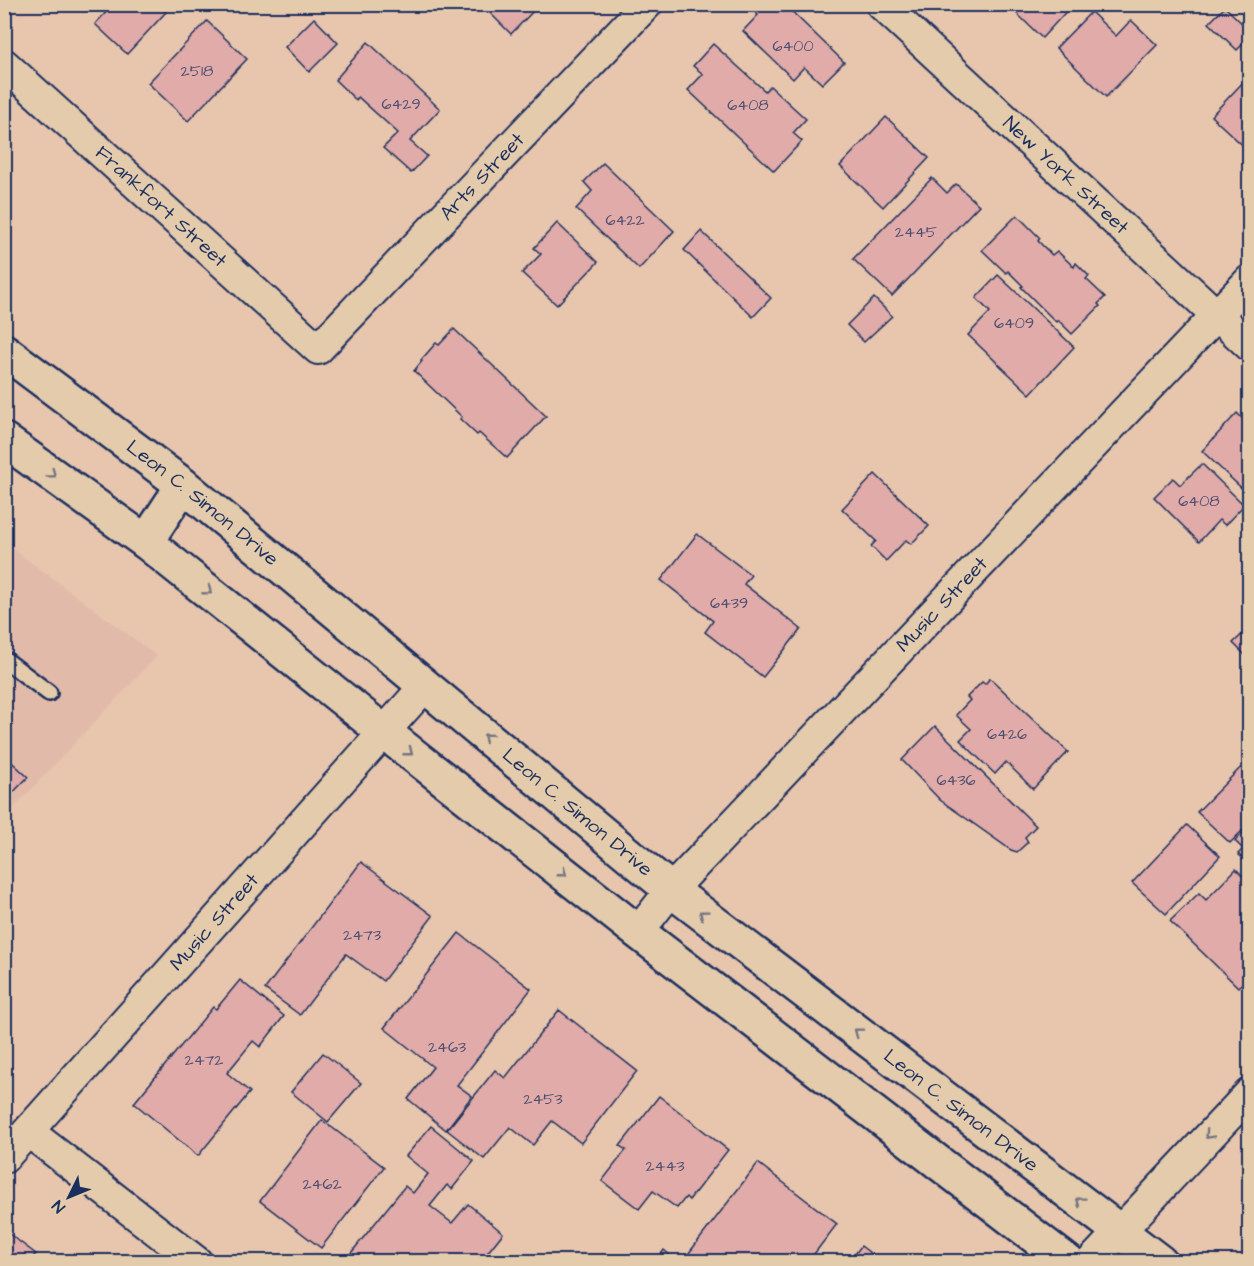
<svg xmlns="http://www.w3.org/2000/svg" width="1254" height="1266" font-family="'Architects Daughter',sans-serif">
<rect width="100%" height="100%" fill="#e8c5ad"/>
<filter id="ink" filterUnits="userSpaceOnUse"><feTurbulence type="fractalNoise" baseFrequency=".0167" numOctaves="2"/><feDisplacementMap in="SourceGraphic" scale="12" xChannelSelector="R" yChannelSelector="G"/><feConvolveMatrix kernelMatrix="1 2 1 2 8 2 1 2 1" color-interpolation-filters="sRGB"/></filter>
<g filter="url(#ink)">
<polygon fill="#e2baaa" points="5,543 157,656 5,817"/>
<g fill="#e0aba8" stroke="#1b2f5e" stroke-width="1.5">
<polygon points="114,4 158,4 166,12 127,54 95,24"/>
<polygon points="481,4 540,4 511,34"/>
<polygon points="749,4 784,4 844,62 822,84 804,67 793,79 743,31 758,15"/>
<polygon points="1007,4 1073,4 1042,38"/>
<polygon points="1225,7 1250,31 1250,37 1237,50 1209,23"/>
<polygon points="1091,12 1116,36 1131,20 1157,45 1106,97 1056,48"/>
<polygon points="314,18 338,43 309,72 285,47"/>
<polygon points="207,21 247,59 188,121 148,83"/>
<polygon points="368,42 440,109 410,141 427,156 411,173 383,148 398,133 358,97 356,100 335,80"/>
<polygon points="713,44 765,91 770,86 806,119 793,133 802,141 774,171 688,90 703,74 693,66"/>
<polygon points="1248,77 1250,79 1250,152 1211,116"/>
<polygon points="886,117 929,158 883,207 840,166"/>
<polygon points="603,163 674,231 639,269 576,209 592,191 584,182"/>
<polygon points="932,178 947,193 956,184 979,205 892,296 853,259"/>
<polygon points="1017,215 1040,238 1038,241 1052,255 1057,251 1074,267 1076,263 1089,276 1086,279 1105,297 1098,304 1100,306 1072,334 1058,320 1056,322 1021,287 1023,286 1008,271 1006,273 982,250"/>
<polygon points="557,223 598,262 557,305 522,273 541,254 534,248"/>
<polygon points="701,231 771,298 753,317 684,250"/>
<polygon points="998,275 1074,347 1030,394 968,335 990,312 976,298"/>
<polygon points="874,298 892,316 864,342 847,325"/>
<polygon points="454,329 546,416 507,458 479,433 477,435 460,419 462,417 414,371 422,361 421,360 436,343 439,345"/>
<polygon points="1237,413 1250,426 1250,496 1202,451"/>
<polygon points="1202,464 1244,505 1225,525 1219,520 1199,542 1154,497 1173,478 1180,485"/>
<polygon points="875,474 929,526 911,544 906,540 886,561 871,546 876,541 842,509"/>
<polygon points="697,534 751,575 744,584 801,629 763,677 705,632 713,621 661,580"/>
<polygon points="1250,627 1250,660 1233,643"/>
<polygon points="990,678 1068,752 1033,789 1006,762 995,774 960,740 971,729 956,715 970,700 967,697 982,682 985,684"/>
<polygon points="935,726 1036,826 1025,837 1028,842 1017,852 1011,850 940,800 902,760"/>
<polygon points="4,755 28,777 4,802"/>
<polygon points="1250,758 1250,823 1230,843 1197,812"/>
<polygon points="1187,825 1220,856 1166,914 1132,883"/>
<polygon points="1250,826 1250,865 1238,854 1243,849 1235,841"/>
<polygon points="361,862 433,916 383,981 346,954 300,1015 265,989"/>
<polygon points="1236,869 1250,883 1250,976 1238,987 1170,921 1199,893 1206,900"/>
<polygon points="459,933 531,989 457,1085 472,1096 446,1130 408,1099 433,1067 384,1028"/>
<polygon points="240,980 284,1016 260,1047 253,1041 227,1073 250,1092 198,1156 134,1103 213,1007 216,1009"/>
<polygon points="559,1010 637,1071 581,1143 552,1121 533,1145 510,1127 484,1159 447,1130 495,1070 505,1078"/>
<polygon points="323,1053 361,1083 328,1122 291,1092"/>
<polygon points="659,1096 728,1150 689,1200 686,1197 677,1208 653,1191 639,1209 602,1181 626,1150 620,1146"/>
<polygon points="322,1120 384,1167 321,1248 260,1201"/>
<polygon points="431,1126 474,1161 452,1189 447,1185 430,1206 452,1223 468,1204 503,1233 480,1262 352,1262 347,1258 405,1186 413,1193 428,1174 406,1156"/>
<polygon points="758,1163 837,1224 808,1262 682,1262"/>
<polygon points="4,1230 36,1254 33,1257 36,1262 4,1262"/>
<polygon points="861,1246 882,1262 849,1262"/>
<polygon points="664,1250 678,1262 655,1262"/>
</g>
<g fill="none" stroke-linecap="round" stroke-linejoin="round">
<defs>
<polyline id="lane" points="4,659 49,693"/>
<g id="street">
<path id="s1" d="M881,4L1250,346"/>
<path id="s2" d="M4,64L318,349L647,4"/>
<path id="s3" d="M638,932L671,890L1250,280"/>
<polyline points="29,1132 197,1262"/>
<path id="s4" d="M4,1158L425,686"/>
<polyline points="1091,1262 1250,1093"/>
</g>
<g id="secondary">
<path id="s5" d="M4,351L183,485L671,890L1160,1262"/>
<polyline points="4,440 146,542 384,732 638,932 1068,1262"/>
<polyline points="146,542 183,485"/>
</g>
</defs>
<use href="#lane" stroke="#1b2f5e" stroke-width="20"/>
<use href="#street" stroke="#1b2f5e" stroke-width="34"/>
<use href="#secondary" stroke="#1b2f5e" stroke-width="38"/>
<use href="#lane" stroke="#e4cbac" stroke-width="15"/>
<use href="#street" stroke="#e4cbac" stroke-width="30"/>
<use href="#secondary" stroke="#e4cbac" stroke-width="33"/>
</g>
<defs><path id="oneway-chevron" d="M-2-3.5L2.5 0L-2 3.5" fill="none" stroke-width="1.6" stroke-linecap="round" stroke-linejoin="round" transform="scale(1.5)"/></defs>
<g stroke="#757581">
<use href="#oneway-chevron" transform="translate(52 474) rotate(36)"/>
<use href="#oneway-chevron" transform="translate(208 591) rotate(39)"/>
<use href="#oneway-chevron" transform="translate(487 737) rotate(-140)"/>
<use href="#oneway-chevron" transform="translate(409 752) rotate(38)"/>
<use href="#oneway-chevron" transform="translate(563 873) rotate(38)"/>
<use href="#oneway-chevron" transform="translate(703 914) rotate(-143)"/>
<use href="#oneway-chevron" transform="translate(858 1032) rotate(-143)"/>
<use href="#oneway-chevron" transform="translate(1209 1135) rotate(133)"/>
<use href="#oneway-chevron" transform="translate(1080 1201) rotate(-143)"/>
</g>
</g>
<g text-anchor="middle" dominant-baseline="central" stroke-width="4.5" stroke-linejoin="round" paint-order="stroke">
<g font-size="16" fill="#4c4e70">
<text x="793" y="46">6400</text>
<text x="197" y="71">2518</text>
<text x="401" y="104">6429</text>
<text x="748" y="105">6408</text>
<text x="625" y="220">6422</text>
<text x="916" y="232">2445</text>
<text x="1014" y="323">6409</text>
<text x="1199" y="501">6408</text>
<text x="729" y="603">6439</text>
<text x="1007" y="734">6426</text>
<text x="956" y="780">6436</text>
<text x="362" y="935">2473</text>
<text x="447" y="1047">2463</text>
<text x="204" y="1060">2472</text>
<text x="543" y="1099">2453</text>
<text x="665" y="1166">2443</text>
<text x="322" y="1184">2462</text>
</g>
<g font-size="20" fill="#1b2f5e" stroke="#e4cbac">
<text stroke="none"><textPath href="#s1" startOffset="252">New York Street</textPath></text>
<text stroke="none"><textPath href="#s2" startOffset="662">Arts Street</textPath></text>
<text stroke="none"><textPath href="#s2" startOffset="212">Frankfort Street</textPath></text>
<text stroke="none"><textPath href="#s5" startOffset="250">Leon C. Simon Drive</textPath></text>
<text stroke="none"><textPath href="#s3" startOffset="447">Music Street</textPath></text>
<text stroke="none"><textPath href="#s5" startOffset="736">Leon C. Simon Drive</textPath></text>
<text stroke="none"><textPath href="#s4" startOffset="316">Music Street</textPath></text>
<text stroke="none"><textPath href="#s5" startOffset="1222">Leon C. Simon Drive</textPath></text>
</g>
</g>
<rect width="1254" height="1266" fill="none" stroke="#e4cbac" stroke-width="24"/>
<rect x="12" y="12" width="1230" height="1242" fill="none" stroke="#1b2f5e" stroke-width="2" filter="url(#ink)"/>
<g transform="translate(69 1197) rotate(227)" stroke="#e4cbac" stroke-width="4.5" paint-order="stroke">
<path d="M0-4.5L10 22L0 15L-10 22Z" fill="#1b2f5e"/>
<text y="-9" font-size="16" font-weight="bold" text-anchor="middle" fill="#1b2f5e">N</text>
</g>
</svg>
